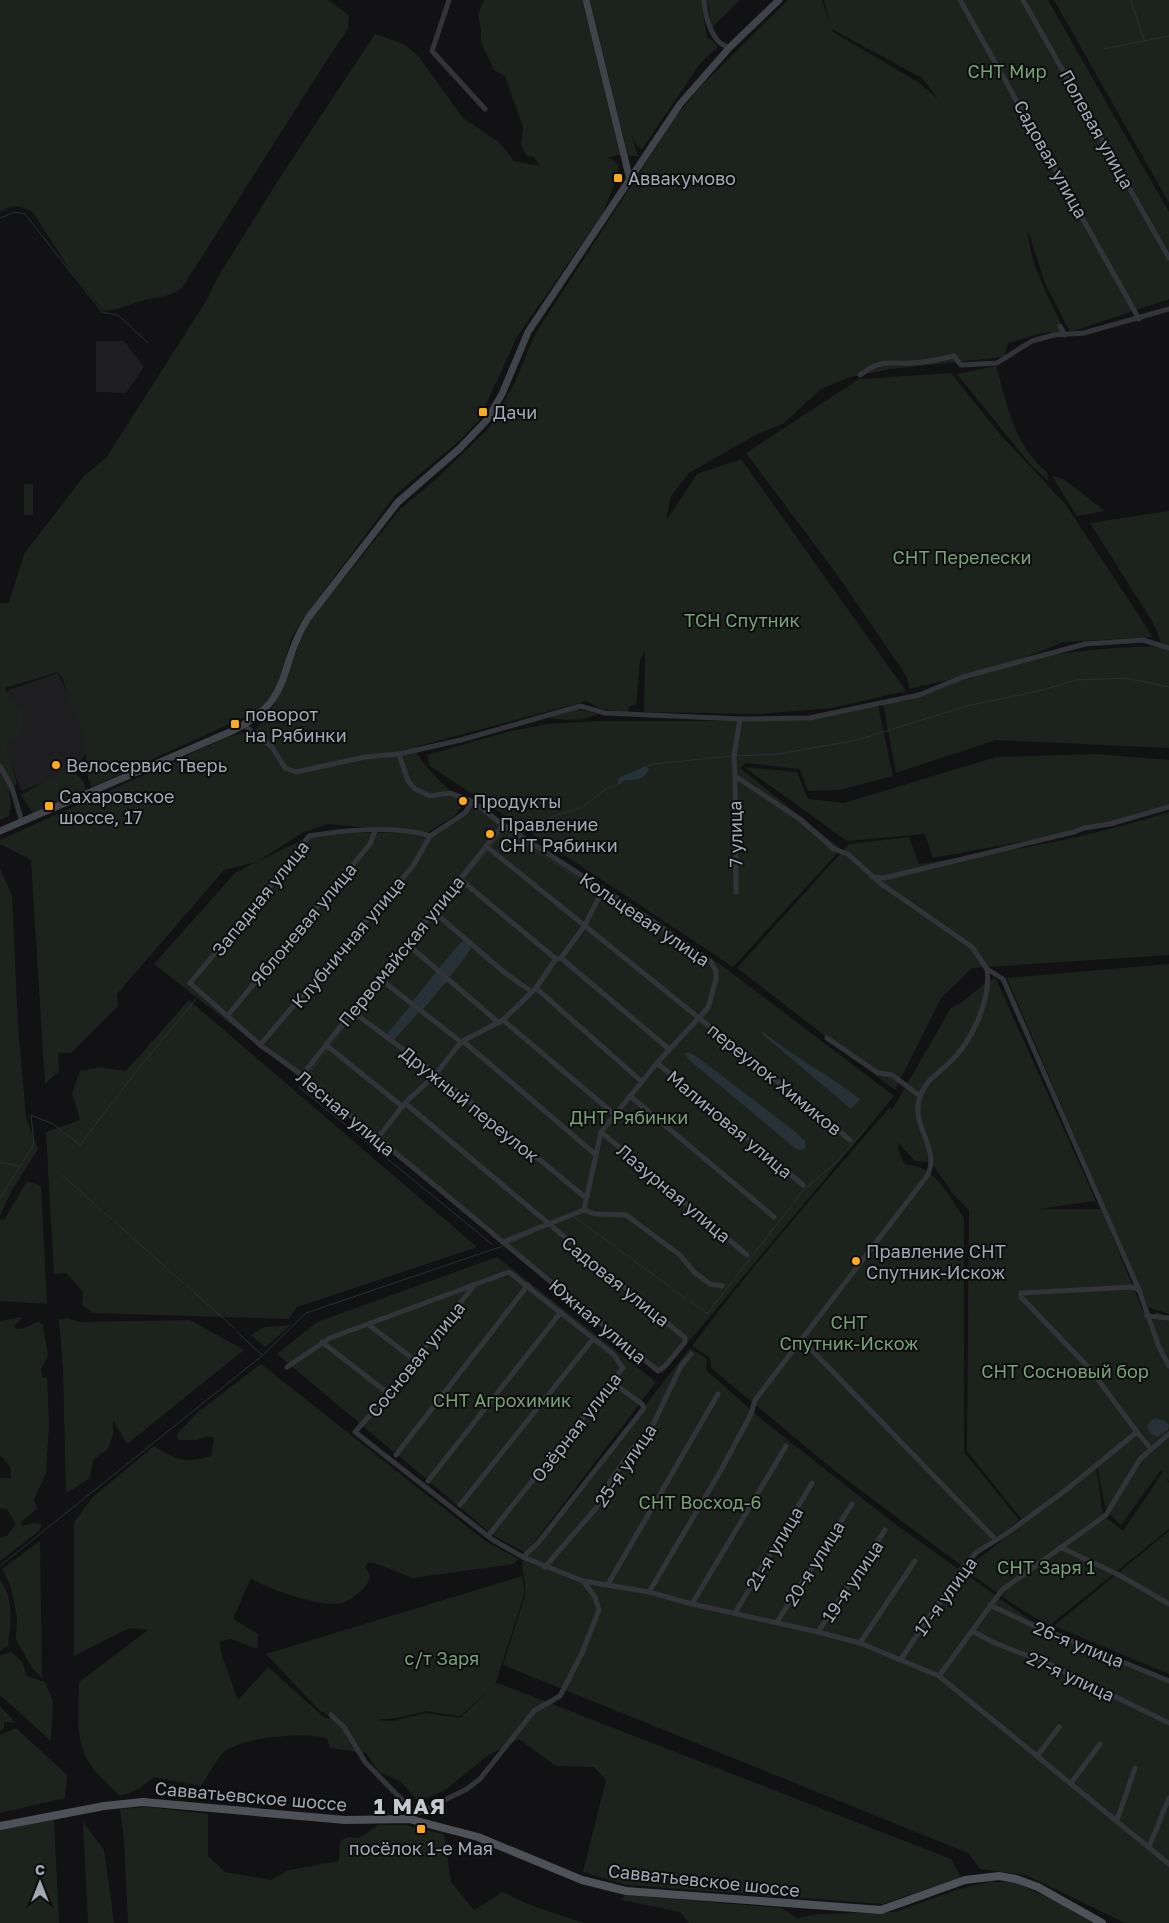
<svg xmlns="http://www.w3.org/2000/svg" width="1169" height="1923" font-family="'Golos Text',sans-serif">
<rect width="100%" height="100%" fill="#121214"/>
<g fill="#1e1e21">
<polygon points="96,341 124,341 144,367 126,393 96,392"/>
<polygon points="58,673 91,746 75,769 21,791 3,741 0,698 11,689"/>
</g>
<g fill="#1c231c" fill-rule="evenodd">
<path d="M0,0H328L349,15L348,29L327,60L182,288C162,301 158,295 138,302C124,306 119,310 103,311L70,270L34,214C23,205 12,204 0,212Z"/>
<polygon points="484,0 582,0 620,155 606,158 612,159 618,165 618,174 603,213 517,337 479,420 459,441 396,494 302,620 291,639 280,681 262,709 92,787 88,778 84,733 70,703 63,679 58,672 5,688 8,697 21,708 23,733 5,744 17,784 9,791 11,803 9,816 0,820 0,603 9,603 24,554 84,476 106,458 208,298 216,280 279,179 375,34 404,44 419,57 463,118 500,143 514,161 540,166 534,157 527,156 521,145 523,128 505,76 494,70 481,42 481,30 478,14"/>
<polygon points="590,0 701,0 707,38 713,41 718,47 702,61 642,149 638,147 631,134 638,156 628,156"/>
<polygon points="707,0 740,0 712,27"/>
<path d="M788,0H822L833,32L918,82L939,100L922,78L832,29L824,0H1048L1169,212V299L1070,332L1045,283L1028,230C1029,265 1051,301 1065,332L1042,333L1008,343L1004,357L891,369L850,377L821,389L783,424L759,433L689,473L671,496L666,521L697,474L741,459L906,691L832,708L760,714L644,712L645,650L640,661L636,705L629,706L628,713L599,708L586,701L415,747C419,765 451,791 464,804L453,817L427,833H432L464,812L474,802L720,964L894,1096L662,1374L300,1078L154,964L235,873L256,862L224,870L117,994L118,1006L71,1053H58L59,1071L45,1084L31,860L0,844V840L230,736L251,731L273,746L255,730C288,696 289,658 311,619L400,509L434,481L488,429L515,382L535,334L677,115L702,85ZM328,824L426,833H316L257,862L302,833Z"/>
<polygon points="1054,0 1169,0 1169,203"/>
<path d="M996,366C1008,406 1013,444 1047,472L1048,481L1030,464L957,374Z"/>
<polygon points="951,373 998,432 1066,505 1153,637 1063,642 997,669 908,689 909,685 905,674 838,576 746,453 859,379"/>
<polygon points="1052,476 1063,479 1105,511 1077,516"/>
<rect x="24" y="484" width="9" height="31"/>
<path d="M1169,511V748L996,740L896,773L883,704C937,687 992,667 1048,656C1086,649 1124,647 1162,646L1155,626L1090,523Z"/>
<polygon points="878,705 893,776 839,790 808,791 800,769 746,763 740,768 841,849 733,967 430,766 427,755 507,732 547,724 600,721 802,721"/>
<path d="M574,708L597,714C584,722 565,720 549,718Z"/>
<polygon points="1096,754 1169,760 1169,809 1116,824 933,858 925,834 847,841 744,767 797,772 808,799 844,803 996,757"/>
<polygon points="69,767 84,782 86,790 34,813 31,811 21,795"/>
<path d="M1169,812V955L972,968L941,998L895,1090L737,968L849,844L909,837L919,864C1003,853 1088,838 1169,812Z"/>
<polygon points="0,868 12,896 18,1025 26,1118 38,1149 12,1190 0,1216"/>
<polygon points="1169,964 1169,1314 1148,1307 1007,978"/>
<path d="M995,977L1096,1201L1038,1209H1101L1142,1309L1156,1335L1152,1323L1155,1312L1169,1316V1481L1165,1477L1169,1483V1529L1050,1625C1019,1612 993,1588 964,1570L1096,1467L1103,1515L1123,1531L1163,1472L1161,1470L1121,1525L1106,1511L1097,1465L1023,1521L967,1451L969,1210L953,1194L931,1162L915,1161L897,1142C904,1177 908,1158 928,1172C943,1182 954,1203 964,1218V1452L1019,1520L963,1567L835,1471L711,1368L710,1358L692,1346C754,1263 823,1185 890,1107L892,1110L951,1008C970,999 978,986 995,977Z"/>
<polygon points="189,1000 477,1247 297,1307 289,1319 93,1313 82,1305 83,1292 66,1273 54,1274 46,1132 80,1120 72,1094 80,1071 99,1067 126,1071"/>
<polygon points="27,1181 41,1186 47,1304 0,1301 0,1220 5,1219"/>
<polygon points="497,1257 656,1382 526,1553 494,1536 277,1354 317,1322"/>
<path d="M23,1317L14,1326L16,1329C27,1330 30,1323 39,1322L43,1325L48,1356L41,1369L42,1378H47L49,1424L46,1473L34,1500L37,1509L21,1522L22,1526L33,1523L42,1524L39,1531L0,1561V1538L7,1536L16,1524L7,1509L0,1508V1478H11C12,1468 8,1462 0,1456V1321Z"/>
<polygon points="68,1318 79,1322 190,1320 244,1350 127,1444 113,1420 113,1435 108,1449 94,1459 89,1479 66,1493 63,1369 59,1320"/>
<polygon points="291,1325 265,1347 251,1335 264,1327"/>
<polygon points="690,1348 707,1359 706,1370 761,1419 891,1521 1030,1620 1169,1680 1169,1923 1125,1923 1026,1875 980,1869 968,1853 503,1665 526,1593 522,1563"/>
<path d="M261,1364L484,1540L518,1559L514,1564L413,1578L380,1565L368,1562L365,1567C370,1573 372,1578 367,1584C363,1590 350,1601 343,1603C326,1609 265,1589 251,1578L233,1619L258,1634L257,1649L231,1639L220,1641L221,1653L238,1700L268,1667L325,1718H333L319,1710L266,1654L522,1576L525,1592L495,1685L498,1683L951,1859L961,1877L883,1904L627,1885L583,1872L606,1780L594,1767L556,1766L519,1739L487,1756L444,1791L418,1801L400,1781L379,1772L366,1753L330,1748L327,1738C304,1732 240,1736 222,1754C214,1763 208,1776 201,1786L154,1777L139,1789L120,1796C108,1784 92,1771 85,1755C75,1733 79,1706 79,1682L148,1630L129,1628L74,1656V1522L93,1497L154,1446C176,1460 185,1464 211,1456L214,1438L208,1436L197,1440H178L177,1434L198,1412ZM492,1688L460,1718L426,1713L393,1721L375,1720L397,1718L426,1711L460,1716Z"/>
<polygon points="1169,1531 1169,1674 1054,1626"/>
<polygon points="40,1541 42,1678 31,1666 16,1639 17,1617 11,1587 2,1569"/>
<path d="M0,1581C15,1598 10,1625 8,1646L0,1651Z"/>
<polygon points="11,1652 22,1662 27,1676 45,1682 53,1701 51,1741 0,1695 0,1655"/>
<polygon points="0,1706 16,1723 4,1722 4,1729 0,1731"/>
<polygon points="16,1728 67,1775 65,1798 0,1813 0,1735"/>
<polygon points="147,1807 208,1814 208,1856 225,1872 271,1880 289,1870 339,1861 340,1841 348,1837 359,1838 379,1825 406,1825 444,1834 451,1882 474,1910 502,1892 533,1906 584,1923 128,1923 124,1840 120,1809"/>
<polygon points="54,1820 59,1923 0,1923 0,1830"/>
<polygon points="83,1822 104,1850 114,1923 88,1923"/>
<polygon points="989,1882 1014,1882 1054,1900 1092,1923 689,1923 680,1912 622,1900 625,1895 782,1908 797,1918 819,1914 895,1912 959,1889"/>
</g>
<g fill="#273138">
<path d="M646,766L649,769C645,780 635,780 625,780L618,785V778Z"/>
<polygon points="463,940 468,943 471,949 450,977 439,968"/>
<polygon points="436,972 447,981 423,1009 413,1001"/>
<polygon points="410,1006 419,1012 393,1041 387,1034"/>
<path d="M762,1031C793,1057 828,1074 860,1099L851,1109L761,1033Z"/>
<polygon points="688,1052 696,1056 793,1130 805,1141 806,1147 802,1150 796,1149 688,1059 685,1054"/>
<polygon points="1154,1418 1163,1420 1169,1425 1168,1430 1157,1437 1150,1433 1147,1426"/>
</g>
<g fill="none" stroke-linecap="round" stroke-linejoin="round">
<g stroke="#273138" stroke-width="1">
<polyline points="1131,0 1145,42"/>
<polyline points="1104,49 1169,36"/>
<polyline points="0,218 15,212 25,214 102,312 118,315 148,343"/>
<polyline points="737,756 779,754 857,740 967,706 1043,690 1075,680 1125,678 1169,687"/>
<polyline points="647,766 653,764 733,756"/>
<polyline points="522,833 556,815 581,808 607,788 618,785"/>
<polyline points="491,846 503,831 598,890"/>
<polyline points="464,878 487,851"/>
<polyline points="604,894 700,957"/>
<polyline points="410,942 429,921"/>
<polyline points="383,977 406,948"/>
<polyline points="357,1011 379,982"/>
<polyline points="331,1045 353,1015"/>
<polyline points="308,1075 328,1049"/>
<polyline points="304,1080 299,1087 492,1244"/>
<polyline points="0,1162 19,1166"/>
<polyline points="62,1175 234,1328"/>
<polyline points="0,1198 34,1144 31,1115 53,1124 80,1145 131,1078 196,999"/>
<polyline points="573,1216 707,1314 802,1192 836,1162 865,1130"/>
<polyline points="510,1243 533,1233"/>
<polyline points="237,1332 262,1355"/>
<polyline points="0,1566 263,1355 306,1313 503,1246"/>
</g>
<g stroke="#333439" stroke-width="5">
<polyline points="449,0 432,51 485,109"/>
<path d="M704,0C705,15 712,46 730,47"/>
<polyline points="960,0 1139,319"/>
<polyline points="1023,0 1169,258"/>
<polyline points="1060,326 1065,335"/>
<path d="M860,375C880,359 888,364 911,363C926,363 940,359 954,356L961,365L997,363L1032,341L1054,335L1084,333L1169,309"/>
<polyline points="740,719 809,718 919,695 963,677 1085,644 1143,640 1169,648"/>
<polyline points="244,725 272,747 285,768 296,772 365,757 399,754 461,740 580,706 605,713 740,719 734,756 735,776 801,820 834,849 848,854 880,883 972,947 987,969 1003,979 1139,1290 1159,1347 1169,1366"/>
<polyline points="399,754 408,781 415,789 430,796 450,793 472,801 503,825 650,919 711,962 716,971 716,979 708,1008 657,1063 601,1132 584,1210 503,1242"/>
<polyline points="0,766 12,788 22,822"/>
<polyline points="735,776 736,892"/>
<polyline points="486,846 850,1140"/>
<polyline points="872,877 884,878 1074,832 1084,828 1110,824 1169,807"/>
<polyline points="460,879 556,959"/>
<polyline points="434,912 505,973 532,992"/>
<polyline points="406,943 499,1023"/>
<polyline points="561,958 669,1049"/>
<polyline points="379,978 461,1042 464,1042 595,1154"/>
<polyline points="536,988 641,1081"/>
<polyline points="353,1012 435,1073 586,1198"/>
<polyline points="228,1015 370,844 375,831"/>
<polyline points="503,1020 614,1114"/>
<polyline points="827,1038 878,1073 892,1075 920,1096"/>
<polyline points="260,1045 413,866 430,836 465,813 472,801"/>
<polyline points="326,1045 403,1107"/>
<polyline points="657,1063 803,1185"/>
<polyline points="300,1078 406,943 434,912 503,825"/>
<polyline points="630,1096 774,1217"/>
<path d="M405,1103L685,1338V1342L666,1365L658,1371L302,1075L260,1045L190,983L258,902L309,836C343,830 397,825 430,836"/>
<polyline points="601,1132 747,1255"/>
<polyline points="377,1139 405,1103 435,1075 461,1042 503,1020 536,988 556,959 561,958 585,925 603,889"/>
<polyline points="584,1210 595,1214 626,1215 680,1255 694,1272 710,1284 722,1286"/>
<polyline points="1147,1316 1169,1318"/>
<polyline points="370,1323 369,1325 416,1361"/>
<polyline points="803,1341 996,1540"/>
<polyline points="322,1342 389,1394"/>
<polyline points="287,1367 330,1338 509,1272 613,1354 623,1368 488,1536"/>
<polyline points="1137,1432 1090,1369 1021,1297 1021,1293 1133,1287 1139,1290"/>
<polyline points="396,1455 528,1285"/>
<polyline points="428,1481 561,1312"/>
<polyline points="460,1505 593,1339"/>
<polyline points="1062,1548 1119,1575 1169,1604"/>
<polyline points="523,1557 538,1543 644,1408 642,1404 613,1383"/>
<polyline points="545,1567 597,1507 610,1482 632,1449 649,1433 681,1366 691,1354"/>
<polyline points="583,1581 649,1592 692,1604 818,1632 860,1643 939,1676 1169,1864"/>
<polyline points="608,1584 718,1394"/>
<path d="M649,1592L720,1472L751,1414L755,1400L927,1176C929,1172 931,1166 931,1161C931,1139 910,1119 921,1094C927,1079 938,1074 949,1063C972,1042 991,1000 987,969"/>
<polyline points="692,1604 786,1446"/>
<polyline points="990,1605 1030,1624 1169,1681"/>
<polyline points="735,1613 812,1483"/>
<polyline points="777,1622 852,1504"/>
<polyline points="972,1631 995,1643 1049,1664 1169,1723"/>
<polyline points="818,1632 885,1530"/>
<polyline points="860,1643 915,1561"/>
<polyline points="901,1659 963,1567 977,1552 1006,1534 1066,1490 1137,1432 1151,1449"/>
<polyline points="939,1676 1002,1590 1106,1515 1140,1459 1169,1434"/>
<polyline points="331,1715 344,1727 365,1762 409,1807 412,1816"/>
<polyline points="1038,1755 1059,1727"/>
<polyline points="1071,1783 1100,1744"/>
<polyline points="411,1820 412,1816 467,1789 480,1779 534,1711 560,1696 582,1653 599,1610 595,1597 583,1581 523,1557 493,1540 355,1432 389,1394 475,1284"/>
<polyline points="1117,1820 1135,1768"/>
<polyline points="1149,1847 1169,1798"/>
</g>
<g stroke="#404349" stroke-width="7">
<polyline points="586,0 630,180"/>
<path d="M0,831L232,731C296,699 276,669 308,618L398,502L459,449L486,421L502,394L528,332L680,104L730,47L779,0"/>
</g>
<polyline stroke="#4e5158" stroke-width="8" points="0,1826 104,1806 143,1802 345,1820 409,1819 478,1837 582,1880 626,1891 881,1910 965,1880 999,1876 1016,1879 1038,1887 1102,1923"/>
</g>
<g fill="#fca921" stroke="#0d0d0e" stroke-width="2">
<rect x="613" y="173" width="10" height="10" rx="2.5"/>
<rect x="478" y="407" width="10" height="10" rx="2.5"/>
<rect x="230" y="719" width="10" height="10" rx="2.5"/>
<circle cx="56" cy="765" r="5"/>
<circle cx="463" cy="801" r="5"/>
<rect x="44" y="801" width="10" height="10" rx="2.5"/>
<circle cx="490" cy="834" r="5"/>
<circle cx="856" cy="1261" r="5"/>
<rect x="416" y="1824" width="10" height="10" rx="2.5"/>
</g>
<g text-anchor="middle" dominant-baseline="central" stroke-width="4" stroke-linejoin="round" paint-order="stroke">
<g font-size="18" fill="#78a179" stroke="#0d0d0e">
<text x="1007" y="71">СНТ Мир</text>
<text x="962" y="557">СНТ Перелески</text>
<text x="742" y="620">ТСН Спутник</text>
<text x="629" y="1117">ДНТ Рябинки</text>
<text x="849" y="1322">СНТ<tspan x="849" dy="21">Спутник-Искож</tspan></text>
<text x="1065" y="1371">СНТ Сосновый бор</text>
<text x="502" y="1400">СНТ Агрохимик</text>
<text x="700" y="1502">СНТ Восход-6</text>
<text x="1046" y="1567">СНТ Заря 1</text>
<text x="442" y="1658">с/т Заря</text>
</g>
<g font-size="18" fill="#a2a9b5" stroke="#0d0d0e">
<text transform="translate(1097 129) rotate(61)">Полевая улица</text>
<text transform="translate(1051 159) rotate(61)">Садовая улица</text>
<text transform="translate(735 834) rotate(-91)">7 улица</text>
<text transform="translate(260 898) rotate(-51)">Западная улица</text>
<text transform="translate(645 919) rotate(34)">Кольцевая улица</text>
<text transform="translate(303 924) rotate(-50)">Яблоневая улица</text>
<text transform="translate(348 942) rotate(-50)">Клубничная улица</text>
<text transform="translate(401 951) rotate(-51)">Первомайская улица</text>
<text transform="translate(775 1079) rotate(39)">переулок Химиков</text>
<text transform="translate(470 1104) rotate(39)">Дружный переулок</text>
<text transform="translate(346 1113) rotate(40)">Лесная улица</text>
<text transform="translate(730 1124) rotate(40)">Малиновая улица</text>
<text transform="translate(674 1193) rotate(40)">Лазурная улица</text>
<text transform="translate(616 1281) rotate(39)">Садовая улица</text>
<text transform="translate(598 1321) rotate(40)">Южная улица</text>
<text transform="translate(416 1359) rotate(-51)">Сосновая улица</text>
<text transform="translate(576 1427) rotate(-52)">Озёрная улица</text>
<text transform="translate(625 1465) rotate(-56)">25-я улица</text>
<text transform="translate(774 1548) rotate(-59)">21-я улица</text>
<text transform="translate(814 1563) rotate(-58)">20-я улица</text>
<text transform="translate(852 1581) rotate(-56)">19-я улица</text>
<text transform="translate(945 1596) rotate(-54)">17-я улица</text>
<text transform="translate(1079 1644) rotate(22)">26-я улица</text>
<text transform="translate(1071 1676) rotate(25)">27-я улица</text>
<text transform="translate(251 1796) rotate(5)">Савватьевское шоссе</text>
<text transform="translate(704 1880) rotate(6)">Савватьевское шоссе</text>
</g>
<g font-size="18" fill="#a2a9b5" stroke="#0d0d0e" text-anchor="start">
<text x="628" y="178">Аввакумово</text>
<text x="493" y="412">Дачи</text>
<text x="245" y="714">поворот<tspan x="245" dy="21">на Рябинки</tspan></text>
<text x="66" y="765">Велосервис Тверь</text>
<text x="59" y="796">Сахаровское<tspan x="59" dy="21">шоссе, 17</tspan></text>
<text x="473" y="801">Продукты</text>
<text x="500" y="824">Правление<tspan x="500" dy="21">СНТ Рябинки</tspan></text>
<text x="866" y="1251">Правление СНТ<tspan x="866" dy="21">Спутник-Искож</tspan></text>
<text x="421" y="1848" text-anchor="middle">посёлок 1-е Мая</text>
</g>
<g font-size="22" font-weight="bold" letter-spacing="1" fill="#c3c8d1" stroke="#0d0d0e">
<text x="410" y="1805">1 МАЯ</text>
</g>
</g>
<g transform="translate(40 1883)" stroke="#0d0d0e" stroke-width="4" paint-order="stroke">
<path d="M0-4L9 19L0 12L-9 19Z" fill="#a2a9b5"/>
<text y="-8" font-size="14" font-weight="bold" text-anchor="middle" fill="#a2a9b5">С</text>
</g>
</svg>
